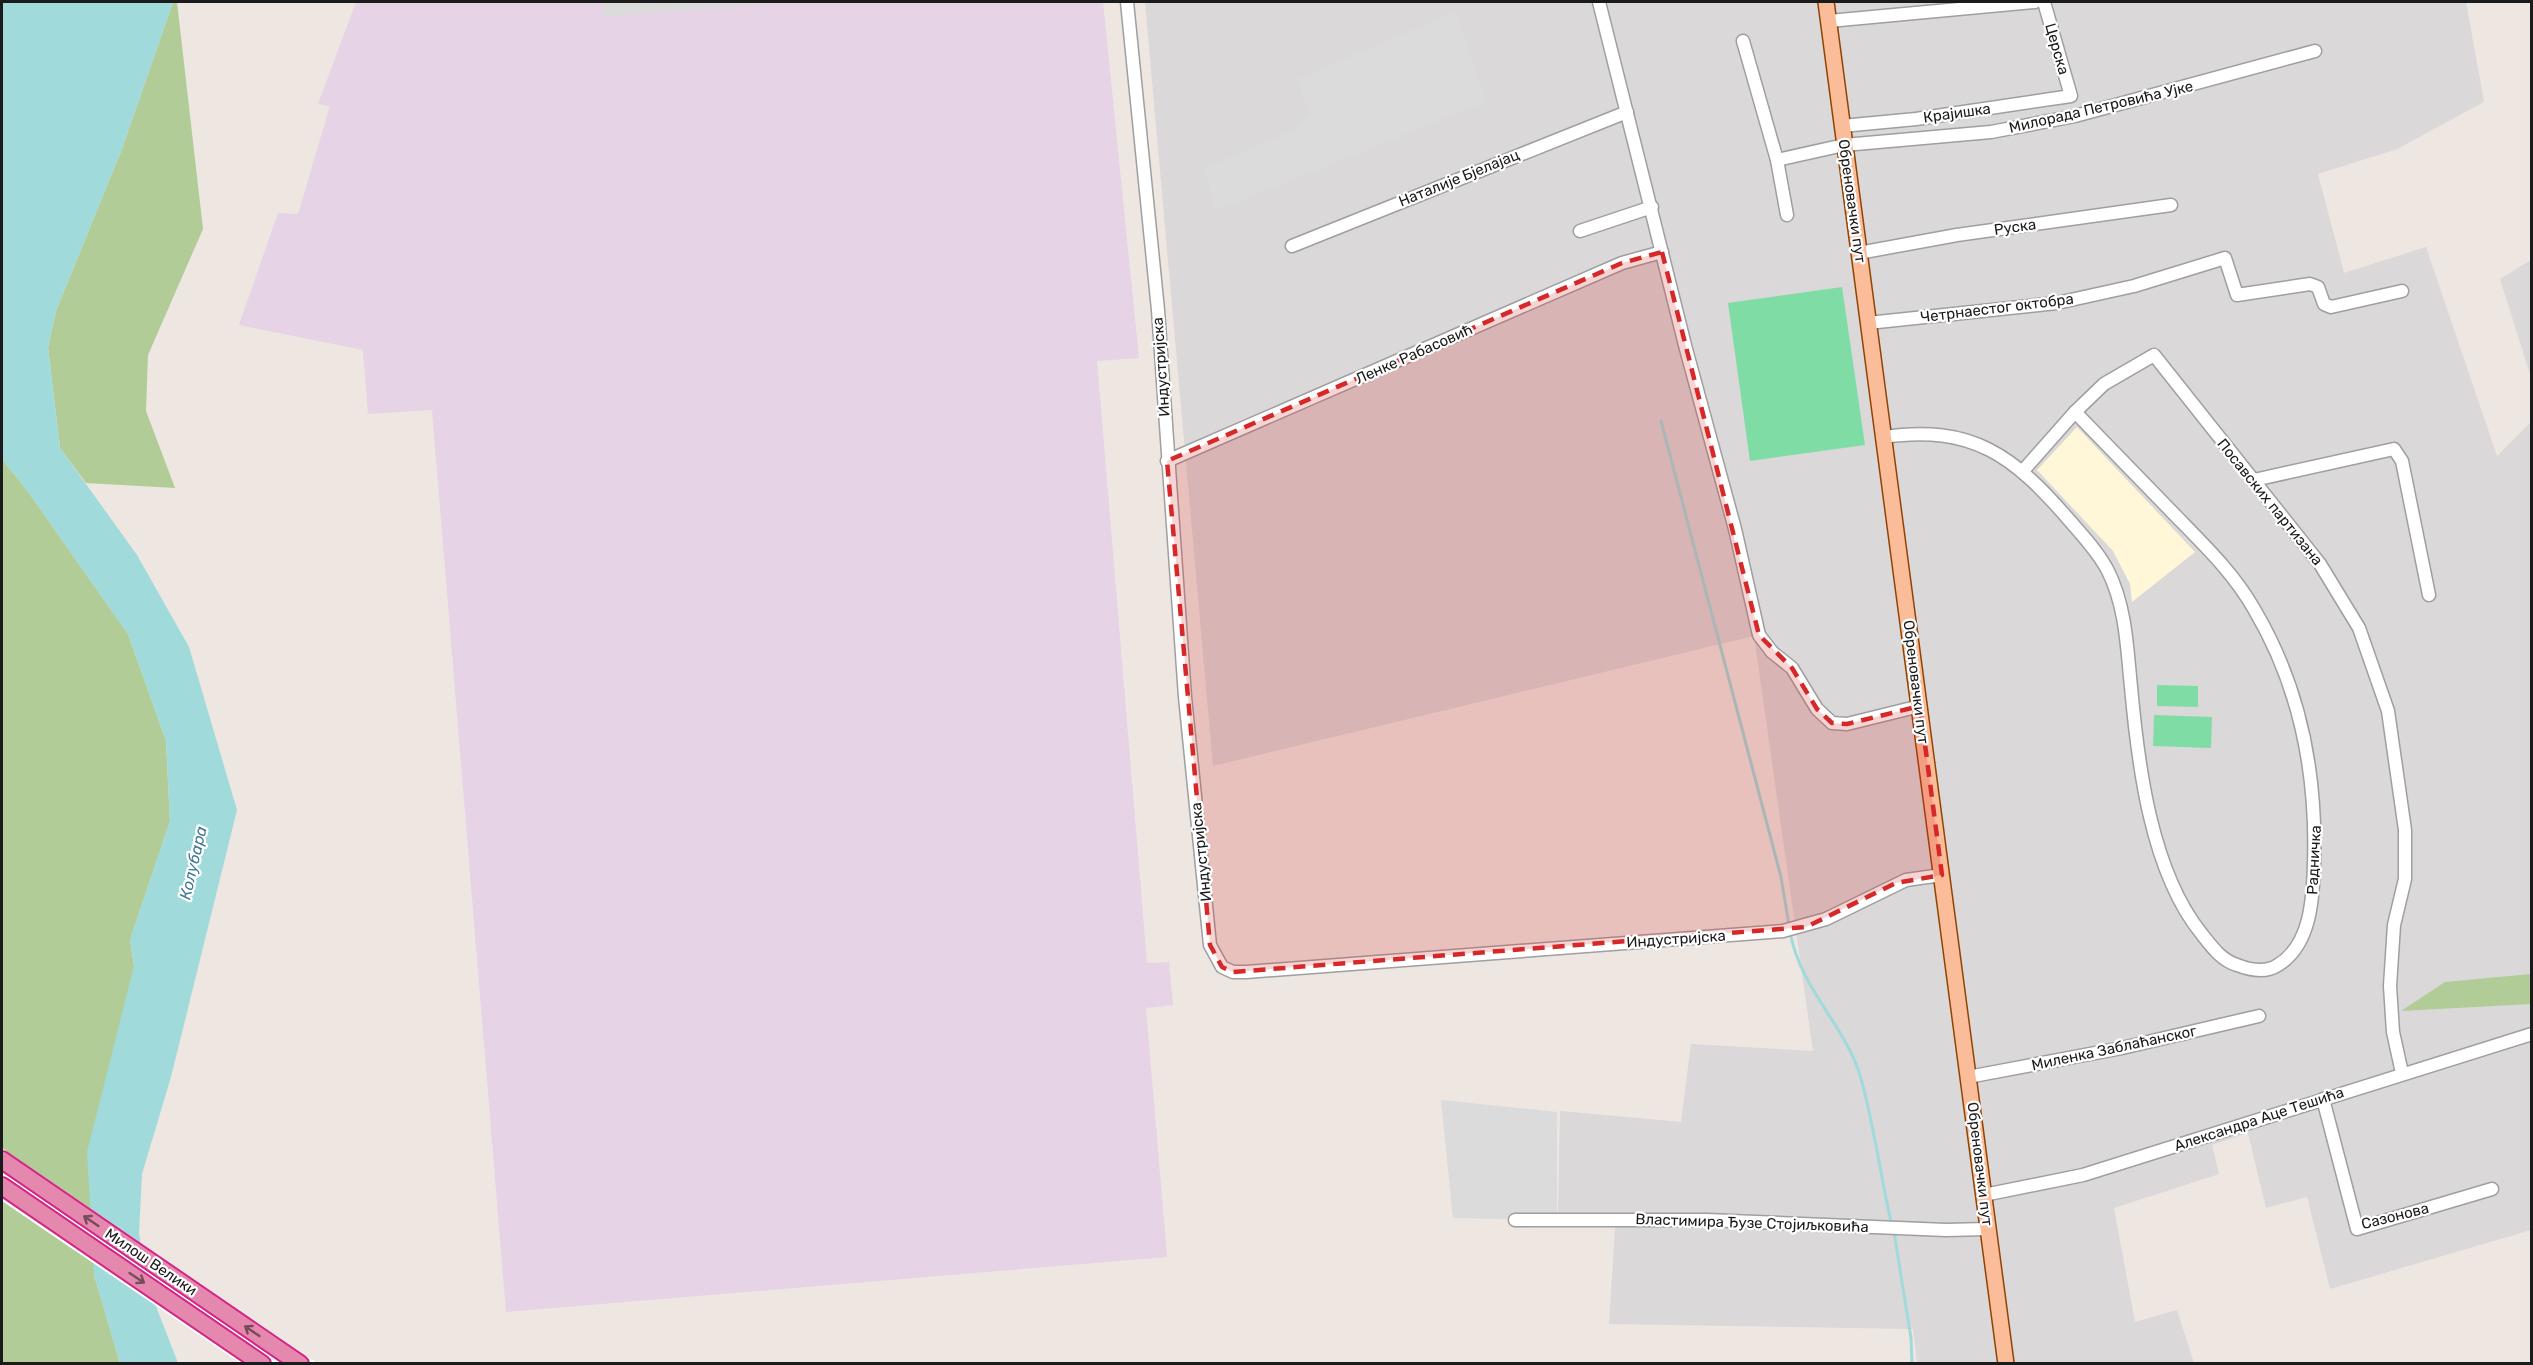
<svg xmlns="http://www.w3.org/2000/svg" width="2533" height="1365" font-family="Rubik,sans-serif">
<rect width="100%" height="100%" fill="#ede6e1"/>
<g fill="#dad8d9">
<polygon points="1145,2 2466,2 2484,102 2397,149 2318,174 2344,273 2426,247 2497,456 2531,422 2531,1230 2330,1289 2307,1197 2266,1208 2248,1133 2212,1145 2219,1174 2114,1208 2135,1322 2177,1310 2194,1363 1917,1363 1913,1329 1609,1324 1616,1215 1558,1214 1560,1111 1681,1122 1691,1044 1813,1051 1754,636 1213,766"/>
<polygon points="2531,260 2531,377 2500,279"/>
</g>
<polygon fill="#e6d3e6" points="356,2 1103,2 1139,358 1097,361 1147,963 1169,962 1173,1005 1146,1008 1167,1257 506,1312 432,410 368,414 363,350 239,325 278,213 298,214 330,106 318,104"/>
<polygon fill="#fff7d8" points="2077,427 2195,552 2132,602 2130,584 2113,551 2037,470"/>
<g fill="#b1cc96">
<polygon points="173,2 177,2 203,229 148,355 146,411 175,488 86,483 60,448 48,347 56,311 122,149"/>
<polygon points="2,459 29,493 128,634 166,741 170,821 130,940 134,966 94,1275 120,1363 2,1363"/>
<polygon points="2531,974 2531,1004 2401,1011 2445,982"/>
</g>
<g fill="#7fdca5">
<polygon points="1842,287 1865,445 1750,461 1728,303"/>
<polygon points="2157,685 2198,686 2198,707 2157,706"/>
<polygon points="2154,715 2212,717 2211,748 2153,746"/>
</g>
<g fill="#dbdbdb">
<polygon points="602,2 790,2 603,17"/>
<polygon points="1456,11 1486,102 1215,211 1204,168 1294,130 1310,114 1297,79"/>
<polygon points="1441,1100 1557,1112 1557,1226 1513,1228 1508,1219 1453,1218"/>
</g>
<polygon fill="#a1dadb" points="2,2 173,2 122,149 56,311 48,347 60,448 137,555 189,647 237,810 171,1077 142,1174 139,1233 147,1283 178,1363 120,1363 94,1275 87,1152 134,966 130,940 170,821 166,741 128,634 29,493 2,459"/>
<polygon fill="#fff" points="2,1148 317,1363 240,1363 2,1201"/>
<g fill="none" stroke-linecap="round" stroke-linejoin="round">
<g stroke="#a1dadb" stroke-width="3">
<polyline points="1661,421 1781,877 1789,925"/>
<path d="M1790,932C1800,987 1843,1024 1859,1072C1874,1121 1880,1176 1892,1226"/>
<polyline points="1894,1232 1911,1338 1912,1364"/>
</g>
<defs>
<g id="minor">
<polyline points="1127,2 1158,310 1185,697 1210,945 1222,967 1233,972 1246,972 1783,931 1826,919 1906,880 1942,875"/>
<polyline points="1599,2 1686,349 1735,529 1759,635 1772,652 1792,668 1817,709 1832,723 1847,724 1920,706"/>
<polyline points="1829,21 2035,2"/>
<polyline points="1743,41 1777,160 1787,215"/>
<polyline points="1842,126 1916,119 2071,96 2044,2"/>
<polyline points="1777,160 1844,145 1991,132 2075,116 2315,51"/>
<polyline points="1580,231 1652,207"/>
<polyline points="1292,246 1627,112"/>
<polyline points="1859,253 1957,235 2171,205"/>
<polyline points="1868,323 2057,303 2134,286 2225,258 2237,295 2310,284 2318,287 2324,304 2331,307 2402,291"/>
<polyline points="2075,412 2104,384 2154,355 2320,564 2359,628 2388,711 2405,830 2405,879 2394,925 2390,986 2393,1032 2402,1073"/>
<path d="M1883,437C1973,424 2014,456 2070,521C2083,536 2099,553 2108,571C2126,607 2127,648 2131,687C2138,765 2151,871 2201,933C2212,947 2221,960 2237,965C2250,970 2266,973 2278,965C2311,945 2313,898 2314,864C2317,774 2301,688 2254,609C2233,572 2202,543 2173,513C2140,479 2108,446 2075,412L2022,472"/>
<polyline points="1167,461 1622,263 1662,252"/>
<polyline points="2254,480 2394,449 2402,461 2429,595"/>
<polyline points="1968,1077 2122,1048 2259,1016"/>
<polyline points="2323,1099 2357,1229 2492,1189"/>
<polyline points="1984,1195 2083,1175 2532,1034"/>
<polyline points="1515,1220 1707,1220 1946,1230 1988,1229"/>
</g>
<polyline id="major" points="1826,2 2006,1364"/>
<g id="highway">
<polyline points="2,1160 300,1364"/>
<polyline points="2,1186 262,1364"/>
</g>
</defs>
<use href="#minor" stroke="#9f9f9f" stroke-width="15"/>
<use href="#major" stroke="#914402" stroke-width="18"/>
<use href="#highway" stroke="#d42586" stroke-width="20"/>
<use href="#minor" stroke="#fff" stroke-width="12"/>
<use href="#major" stroke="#fabc99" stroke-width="15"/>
<use href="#highway" stroke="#e588ad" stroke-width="16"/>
</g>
<defs><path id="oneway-shaft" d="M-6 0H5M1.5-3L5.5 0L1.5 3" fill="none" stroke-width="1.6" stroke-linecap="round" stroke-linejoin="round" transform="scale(1.5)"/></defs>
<g stroke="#764c5d">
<use href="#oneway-shaft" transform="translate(91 1221) rotate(-146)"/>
<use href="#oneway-shaft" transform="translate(137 1278) rotate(34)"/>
<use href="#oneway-shaft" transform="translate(252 1331) rotate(-146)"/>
</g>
<path fill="#d62828" fill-opacity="0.2" stroke="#d62828" stroke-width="4.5" stroke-dasharray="12 8" stroke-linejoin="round" d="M1662,252L1759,635L1792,668L1817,709L1832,723L1847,724L1920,706L1942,875L1896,883L1806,927L1233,972L1222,967L1210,945L1167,461L1622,263Z"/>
<g text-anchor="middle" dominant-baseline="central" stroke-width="4.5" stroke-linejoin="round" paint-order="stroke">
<g font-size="15" fill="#1b1b1b" stroke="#fff">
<text transform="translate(2057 49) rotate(74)">Церска</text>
<text transform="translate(2101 107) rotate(-13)">Милорада Петровића Ујке</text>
<text transform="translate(1957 113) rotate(-8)">Крајишка</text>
<text transform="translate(1459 178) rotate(-22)">Наталије Бјелајац</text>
<text transform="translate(1852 201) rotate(82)">Обреновачки пут</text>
<text transform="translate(2015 227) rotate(-8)">Руска</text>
<text transform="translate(1997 308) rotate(-7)">Четрнаестог октобра</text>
<text transform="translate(1414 354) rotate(-24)">Ленке Рабасовић</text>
<text transform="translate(1161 367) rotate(-94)">Индустријска</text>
<text transform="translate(2270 502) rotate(51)">Посавских партизана</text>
<text transform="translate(1916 682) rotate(83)">Обреновачки пут</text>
<text transform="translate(1201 852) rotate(-96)">Индустријска</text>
<text transform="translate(2314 860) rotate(-87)">Радничка</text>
<text transform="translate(1676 939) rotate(-4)">Индустријска</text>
<text transform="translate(2114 1048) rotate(-12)">Миленка Заблаћанског</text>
<text transform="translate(2259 1119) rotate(-18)">Александра Аце Тешића</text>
<text transform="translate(1980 1164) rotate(83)">Обреновачки пут</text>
<text transform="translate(2395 1216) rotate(-14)">Сазонова</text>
<text transform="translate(1752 1223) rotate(2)">Властимира Ђузе Стојиљковића</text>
<text transform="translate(151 1262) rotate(34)">Милош Велики</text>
</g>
<g font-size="16" font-style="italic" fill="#417a92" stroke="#fff">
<text transform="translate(193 863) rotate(-77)">Колубара</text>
</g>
</g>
<rect width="2533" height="1365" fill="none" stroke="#1b1b1b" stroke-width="6"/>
</svg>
